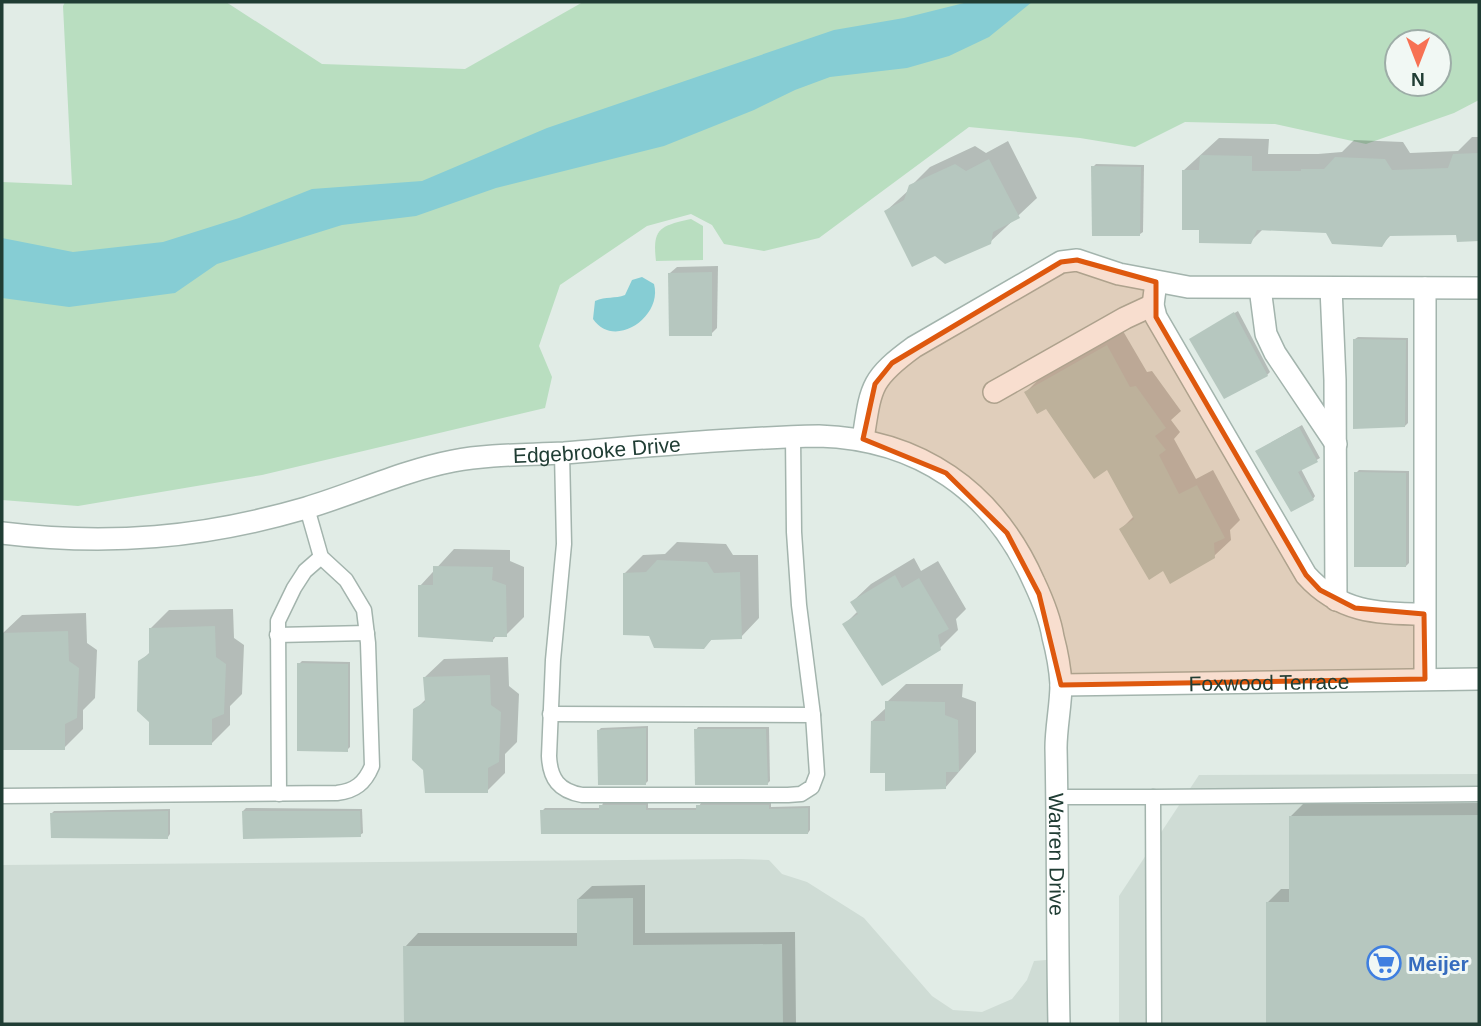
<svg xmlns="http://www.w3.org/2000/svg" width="1481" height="1026" font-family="Arial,sans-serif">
<rect width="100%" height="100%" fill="#e1ece6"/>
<g fill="#cfdcd5">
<polygon points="1479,774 1479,1024 1119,1024 1119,896 1199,775"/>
<polygon points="741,859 769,860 782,874 807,882 864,918 932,996 953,1010 982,1012 1012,999 1027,980 1034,961 1058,959 1059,1024 2,1024 2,865"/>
</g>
<g fill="#b9dec0" fill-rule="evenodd">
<path d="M65,2H226L322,64L465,69L583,2H1479V100L1454,113L1366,144L1275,124L1185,122L1135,147L1080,138L969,127L819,238L764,251L724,244L712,225L691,214L647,226L560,285L539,346L552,377L545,408L262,475L78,506L2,500V182L72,185L63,6ZM1397,42H1439V84H1397Z"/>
<path d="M691,219L703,226V260L656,261C652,228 660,226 691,219Z"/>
</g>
<g fill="#86cdd4">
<polygon points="968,2 1032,2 989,37 949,56 907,68 830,77 795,90 754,110 664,146 496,188 416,216 342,225 217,264 175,293 69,307 2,298 2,238 73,252 163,242 239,218 312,189 422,181 547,128 834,30 904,18"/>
<path d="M642,277L654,284C663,317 614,350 593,319L595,301C606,296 615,299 625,295L632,280Z"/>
</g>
<g fill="#0003">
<polygon points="1472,137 1479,137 1479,239 1458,240 1458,233 1392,234 1381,245 1328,231 1264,228 1250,242 1201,228 1183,171 1219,138 1269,139 1268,154 1318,154 1342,152 1354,140 1403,142 1410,153 1458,151"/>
<polygon points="1008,141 1037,198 990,242 886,211 909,190 911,186 930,167 975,146 986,153"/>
<polygon points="1096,164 1144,165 1143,232 1140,234 1093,167"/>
<polygon points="718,266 717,328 711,334 670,273 677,267"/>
<polygon points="1238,311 1270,372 1267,375 1194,337"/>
<polygon points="1123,331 1147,372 1152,371 1181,411 1171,420 1180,432 1174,439 1196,479 1213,470 1240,520 1230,530 1231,540 1214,556 1164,569 1121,529 1134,516 1108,468 1046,407 1026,392 1042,376"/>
<polygon points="1358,337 1408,338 1408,423 1405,426 1355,339"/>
<polygon points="1302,425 1320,458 1301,469 1315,496 1313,499 1260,449"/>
<polygon points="1359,470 1409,471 1409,563 1406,566 1356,473"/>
<polygon points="677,542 726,544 733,555 758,555 759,618 741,637 713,638 703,648 625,573 643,555 665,554"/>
<polygon points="454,549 510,550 510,561 524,567 524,617 506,635 497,635 493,640 420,586"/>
<polygon points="914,558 921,571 938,561 966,609 956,619 958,630 939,649 845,624 858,611 852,602 871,584"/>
<polygon points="233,609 234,638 244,645 242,694 230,706 230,725 212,743 150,721 140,662 151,651 150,629 169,610"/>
<polygon points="86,613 87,643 97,650 95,698 83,710 83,729 64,748 3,726 3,633 22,615"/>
<polygon points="508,657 509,686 519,694 517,742 505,754 505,773 487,791 415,710 426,699 425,677 444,659"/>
<polygon points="302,661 350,662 350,747 347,750 299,664"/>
<polygon points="906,684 963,684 962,697 976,702 976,752 945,788 887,771 872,721 887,707 887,702"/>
<polygon points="648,726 648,781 645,784 599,730 601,728"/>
<polygon points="698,727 769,727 770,781 767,784 696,730"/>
<polygon points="603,803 648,803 648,808 698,808 701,803 771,803 771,807 810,806 810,830 808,833 542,811 545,808 601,808"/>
<polygon points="1479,803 1479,1024 1268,1024 1268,902 1281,889 1291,889 1290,817 1303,804"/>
<polygon points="246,808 362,809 363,833 360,835 243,811"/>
<polygon points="170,809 170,834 168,837 52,813 54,811"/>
<polygon points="645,885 645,933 795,932 796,1024 406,1024 405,947 418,933 578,933 578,899 592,886"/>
</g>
<g fill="#b6c7bf">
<polygon points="1479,153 1479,241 1457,242 1456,235 1389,236 1382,247 1332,244 1326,233 1257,230 1251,244 1199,243 1199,230 1182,230 1182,170 1199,170 1200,155 1252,156 1252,171 1301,171 1301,169 1324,169 1335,157 1385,159 1392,170 1448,168 1453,154"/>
<polygon points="989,159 1020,218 993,232 991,244 945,264 935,256 912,267 884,211 904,200 909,185 955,164 966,171"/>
<polygon points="1091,166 1141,167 1140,236 1092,236"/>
<polygon points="712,272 712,336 669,336 668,273"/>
<polygon points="1234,312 1268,376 1224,399 1189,339"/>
<polygon points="1353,339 1406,340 1405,427 1353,429"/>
<polygon points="1107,345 1130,387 1136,386 1166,428 1155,436 1166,450 1159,455 1179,494 1197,485 1225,538 1214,543 1215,558 1170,584 1163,571 1149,580 1119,529 1134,519 1107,470 1094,479 1046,409 1037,414 1024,392"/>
<polygon points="1299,427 1318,462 1298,472 1314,500 1291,512 1255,451"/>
<polygon points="1354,472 1406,473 1406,567 1354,567"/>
<polygon points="657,560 707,562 714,573 740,572 742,639 711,640 704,649 654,648 649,636 623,635 623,573 646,572"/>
<polygon points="433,566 493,567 492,580 506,585 507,637 493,637 493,642 418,637 418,585 433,585"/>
<polygon points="895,575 902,588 919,578 949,629 938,635 941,650 882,686 842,624 858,614 850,602"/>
<polygon points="215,626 216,657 226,664 224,714 212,719 212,745 149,745 149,722 137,711 138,661 149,654 149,628"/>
<polygon points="68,631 69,661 79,668 77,718 65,724 65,750 2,750 2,633"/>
<polygon points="297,663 348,664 348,752 297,751"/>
<polygon points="490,675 491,705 501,712 499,762 488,768 488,793 425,793 423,770 412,760 413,709 425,702 423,677"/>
<polygon points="885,701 945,702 945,715 958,720 959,772 946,772 946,789 885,791 885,773 870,773 871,721 885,721"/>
<polygon points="646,728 646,785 598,785 597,730"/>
<polygon points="694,729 766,729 768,785 695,785"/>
<polygon points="599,805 646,805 646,810 696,810 696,805 769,805 769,809 808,808 808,834 541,834 540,810 599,810"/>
<polygon points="168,811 168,839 51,838 50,813"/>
<polygon points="242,811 360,811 361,837 243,839"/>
<polygon points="1479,815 1479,1024 1266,1024 1266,902 1289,902 1289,816"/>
<polygon points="633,898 633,945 782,944 783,1024 404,1024 403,946 577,946 577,899"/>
</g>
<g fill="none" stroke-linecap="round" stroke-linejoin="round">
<defs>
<g id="lane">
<path d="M562,453L564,544L553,660L549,756C550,779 559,791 582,795H788L801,794L812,787L817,774L813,715L799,605L794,532L793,437"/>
<polyline points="277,635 367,633"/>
<polyline points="550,714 813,715"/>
<polyline points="279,794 278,621 294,588 305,571 321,557"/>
<path d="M2,796L337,793C355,791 365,783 372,766L368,643L364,610L346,580L321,557L307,508"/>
<polyline points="1057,797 1153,797 1154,1024"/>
<polyline points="1153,797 1479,794"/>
</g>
<g id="street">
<path d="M1156,282L1153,305L1156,317L1306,575C1339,612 1377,614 1424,614"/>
<polyline points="1260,288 1266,334 1275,353 1336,444"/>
<polyline points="1331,288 1335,380 1336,600"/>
<polyline points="1425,288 1425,679"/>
<polyline points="994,392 1125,318 1153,305"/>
<path d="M863,439C871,387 870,379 914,347L1061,262L1077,260L1119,274L1188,287L1479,288"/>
<path id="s1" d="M2,533C109,546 203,538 306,508C356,493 402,471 453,461C489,454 527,455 564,453C649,446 734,438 819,436C919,439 994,491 1034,582C1042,599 1050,618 1053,637C1057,652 1060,669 1061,684C1061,705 1056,727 1056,748C1058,840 1057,932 1059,1024"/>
<path id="s2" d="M1061,685L1479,679"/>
</g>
</defs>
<use href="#lane" stroke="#a3b4ad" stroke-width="17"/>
<use href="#street" stroke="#a3b4ad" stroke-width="24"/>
<use href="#lane" stroke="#fff" stroke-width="14"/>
<use href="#street" stroke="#fff" stroke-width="21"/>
</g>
<path fill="#de580e" fill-opacity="0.2" stroke="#de580e" stroke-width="5" stroke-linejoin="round" d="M1077,260L1156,282V317L1306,575L1320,590L1355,608L1424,614L1425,679L1061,685L1039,594L1007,533L946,473L863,439L875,384L892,363L1061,262Z"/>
<defs>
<symbol id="supermarket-ring" viewBox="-11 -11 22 22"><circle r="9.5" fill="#f1f8f4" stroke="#3f7fe0" stroke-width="1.5"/><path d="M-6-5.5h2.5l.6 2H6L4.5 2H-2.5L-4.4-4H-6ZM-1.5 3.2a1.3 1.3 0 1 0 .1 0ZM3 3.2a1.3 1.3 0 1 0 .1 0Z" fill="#3f7fe0"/></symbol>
</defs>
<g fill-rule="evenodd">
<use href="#supermarket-ring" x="1365" y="944" width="38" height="38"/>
</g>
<g text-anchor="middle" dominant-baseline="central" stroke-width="6" stroke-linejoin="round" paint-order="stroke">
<g font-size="21" fill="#203d34" stroke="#f1f8f4">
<text stroke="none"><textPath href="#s1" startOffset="606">Edgebrooke Drive</textPath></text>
<text stroke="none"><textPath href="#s2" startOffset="208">Foxwood Terrace</textPath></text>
<text stroke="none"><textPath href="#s1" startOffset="1381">Warren Drive</textPath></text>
</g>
<g font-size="21" font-weight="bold" fill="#366cbe" stroke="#f1f8f4" text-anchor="start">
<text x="1408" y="963">Meijer</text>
</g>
</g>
<rect width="1481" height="1026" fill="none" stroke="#203d34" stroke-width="7"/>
<g transform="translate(1418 63) rotate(180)"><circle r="33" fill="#f1f8f4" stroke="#9dada7" stroke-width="2"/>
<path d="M0-5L12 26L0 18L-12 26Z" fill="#f77153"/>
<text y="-10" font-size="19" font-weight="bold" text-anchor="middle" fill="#203d34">N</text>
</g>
</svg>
